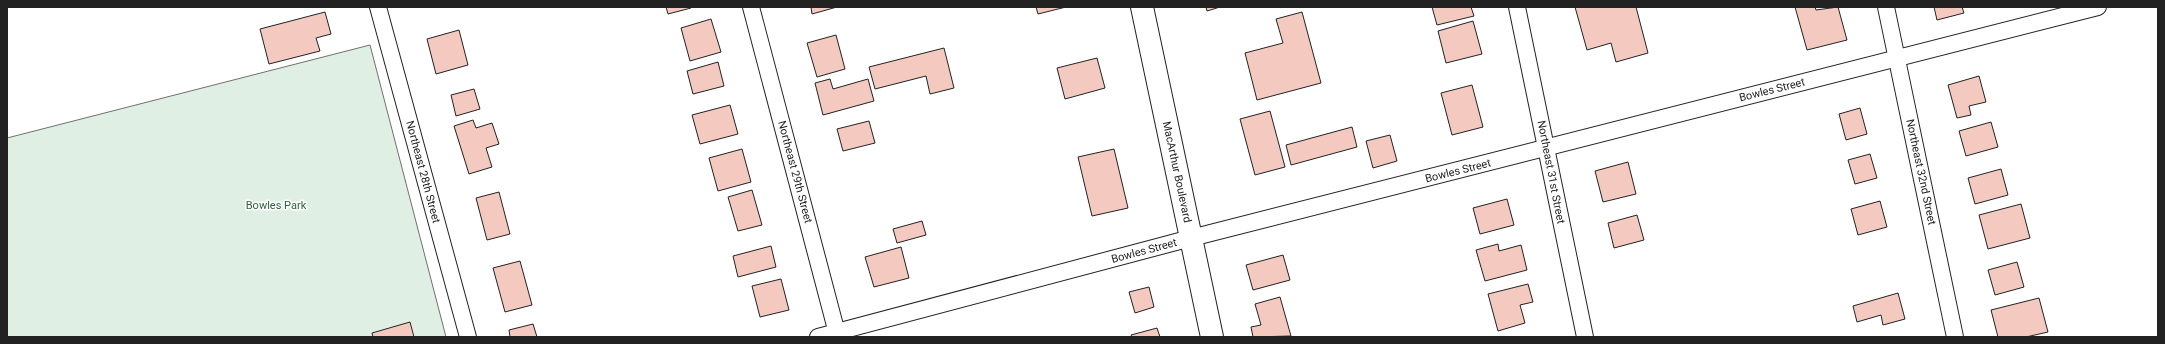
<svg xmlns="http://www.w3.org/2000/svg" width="2165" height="344" font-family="Roboto,sans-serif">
<rect width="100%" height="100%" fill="#fff"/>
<polygon fill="#e0efe3" stroke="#6f6f6f" points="370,45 446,337 7,337 7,138"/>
<g fill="#f3c9c0" stroke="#222">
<polygon points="666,7 690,7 691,8 668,14"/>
<polygon points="811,7 837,7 812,14"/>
<polygon points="1036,7 1066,7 1038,14"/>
<polygon points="1206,7 1220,7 1207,11"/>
<polygon points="1432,7 1471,7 1474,16 1437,25"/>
<polygon points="1575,7 1636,7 1648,53 1616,62 1611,43 1587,50"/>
<polygon points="1795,7 1815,7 1816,10 1838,7 1847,40 1807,50"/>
<polygon points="1934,7 1962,7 1964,13 1937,20"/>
<polygon points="325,12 331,34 316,38 320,51 269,64 260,29"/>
<polygon points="1302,12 1321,83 1257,100 1245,53 1283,43 1276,19"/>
<polygon points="711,19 721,52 690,61 681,28"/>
<polygon points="1473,21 1482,54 1446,63 1438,31"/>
<polygon points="459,30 468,65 436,74 427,39"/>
<polygon points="836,35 845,69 817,77 807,43"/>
<polygon points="944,48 954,88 930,94 926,76 875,89 869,67"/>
<polygon points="1097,58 1105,88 1065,99 1057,68"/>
<polygon points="718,62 724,86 693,94 687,71"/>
<polygon points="1979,76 1986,102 1969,106 1971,115 1957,118 1948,85"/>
<polygon points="830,79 833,89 868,79 874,101 823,115 815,83"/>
<polygon points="1472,85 1483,127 1452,135 1441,93"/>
<polygon points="474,89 480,109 456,116 451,95"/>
<polygon points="730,105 738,134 700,144 692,115"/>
<polygon points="1860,108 1867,134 1846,140 1839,114"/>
<polygon points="1270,111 1285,167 1255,175 1240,119"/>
<polygon points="473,120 476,128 492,123 499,144 486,148 492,167 469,174 454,126"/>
<polygon points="869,121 875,143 843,151 837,129"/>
<polygon points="1991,122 1998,147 1966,156 1959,131"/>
<polygon points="1352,127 1357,147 1291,165 1286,145"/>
<polygon points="1390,135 1397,161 1373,168 1366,141"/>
<polygon points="742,149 751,182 718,191 709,158"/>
<polygon points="1114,149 1128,208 1092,216 1078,157"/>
<polygon points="1870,154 1877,178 1855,184 1848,160"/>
<polygon points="1628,162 1636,194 1603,202 1595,171"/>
<polygon points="2001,169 2008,195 1975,204 1968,178"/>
<polygon points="752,190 762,225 738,231 728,197"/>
<polygon points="499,192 510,234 487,240 476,198"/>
<polygon points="1507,199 1514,225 1480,234 1473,208"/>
<polygon points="1880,201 1887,227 1858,235 1851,209"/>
<polygon points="2021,204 2030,238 1988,249 1979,215"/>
<polygon points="1637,215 1644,240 1614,248 1608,223"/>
<polygon points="922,221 926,235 897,243 893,229"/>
<polygon points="1498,244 1499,251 1521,245 1527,270 1485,281 1476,250"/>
<polygon points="771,246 776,267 738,277 733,256"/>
<polygon points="901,247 909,278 874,287 865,257"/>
<polygon points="1283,255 1290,280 1253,290 1246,265"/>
<polygon points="520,261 532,305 505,312 493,268"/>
<polygon points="2017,262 2024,287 1995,295 1988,270"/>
<polygon points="781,279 789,310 760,317 752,286"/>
<polygon points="1528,284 1533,302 1520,305 1525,323 1498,331 1488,294"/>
<polygon points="1149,287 1154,307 1135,313 1129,292"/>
<polygon points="1898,293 1905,319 1883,325 1881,315 1857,322 1853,306"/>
<polygon points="1280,297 1291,336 1253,337 1251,327 1261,325 1255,304"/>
<polygon points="2039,298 2048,332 2026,337 1998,337 1991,310"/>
<polygon points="410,322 414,337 373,337 372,333"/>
<polygon points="533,324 537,337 510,337 509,330"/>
<polygon points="1157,328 1160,337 1132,337 1131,335"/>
</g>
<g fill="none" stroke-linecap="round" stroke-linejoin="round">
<defs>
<g id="minor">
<polyline points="378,7 468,337"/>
<polyline points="751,7 838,337"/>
<polyline points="1517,7 1585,337"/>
<polyline points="1886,7 1955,337"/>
<polyline points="818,337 1191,238 2098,7"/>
</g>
<polyline id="secondary" points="1142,7 1212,337"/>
</defs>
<use href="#minor" stroke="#222" stroke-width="18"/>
<use href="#secondary" stroke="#222" stroke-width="24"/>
<use href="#minor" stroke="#fff" stroke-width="16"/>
<use href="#secondary" stroke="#fff" stroke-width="22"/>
</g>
<g text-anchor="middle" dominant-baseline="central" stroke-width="3" stroke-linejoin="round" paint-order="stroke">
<g font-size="11" fill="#222" stroke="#fff">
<text transform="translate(1772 90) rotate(-14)">Bowles Street</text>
<text transform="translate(1458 171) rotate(-14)">Bowles Street</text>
<text transform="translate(423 172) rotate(75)">Northeast 28th Street</text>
<text transform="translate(795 172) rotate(75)">Northeast 29th Street</text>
<text transform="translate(1177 172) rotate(78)">MacArthur Boulevard</text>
<text transform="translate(1551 172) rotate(79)">Northeast 31st Street</text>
<text transform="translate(1921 172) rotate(78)">Northeast 32nd Street</text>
<text transform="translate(1144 251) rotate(-15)">Bowles Street</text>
</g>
<g font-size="11" fill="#2f5e38" stroke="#fff">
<text x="276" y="205">Bowles Park</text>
</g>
</g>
<rect width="2165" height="344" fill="none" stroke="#222222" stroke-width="16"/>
</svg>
